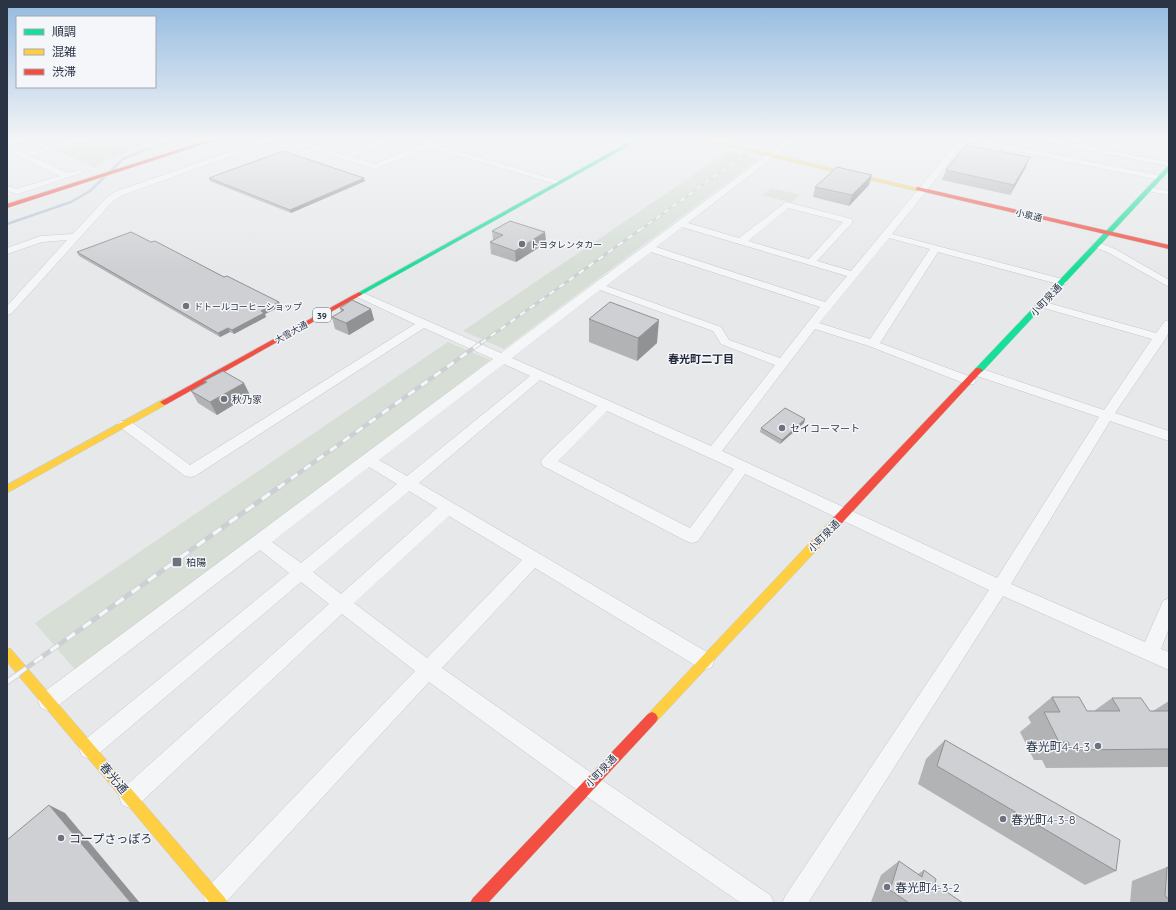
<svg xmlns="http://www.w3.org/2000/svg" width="1176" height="910" font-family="Quicksand,'Noto Sans JP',sans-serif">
<rect width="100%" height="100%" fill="#e6e8ea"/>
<g fill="#d6ded6">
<polygon points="86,140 161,140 109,159 95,168 53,149"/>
<polygon points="729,151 758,159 504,349 463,331"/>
<polygon points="772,188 800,195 791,203 762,195"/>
<polygon points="448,342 490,360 77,672 35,623"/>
</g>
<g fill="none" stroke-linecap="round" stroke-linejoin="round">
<polyline stroke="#b4c4d5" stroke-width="2.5" points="7,224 71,202 90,191 123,159 146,149 177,140"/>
<defs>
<g id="street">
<polygon points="13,140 24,140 8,146 25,153 73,140 84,140 31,156 68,173 80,170 84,172 18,194 7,191 7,186 16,189 60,176 7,151 7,142"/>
<polygon points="265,140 275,140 123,195 113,201 11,314 7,315 7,306 67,240 42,242 7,254 7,248 41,236 73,234 107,197 117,191"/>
<polygon points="332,140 342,140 323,148 344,155 382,140 392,140 351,157 375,164 422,144 411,140 431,141 434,144 563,182 556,184 429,147 375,169 316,151 302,155 298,153"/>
<path d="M787,140H795L688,223L739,238L786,202L852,219V223L817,261L851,271L959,140H979L1163,176V180H1160L966,141L892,234L1066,280L1067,282L1066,284H1058L938,252L880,343L974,378L976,381L974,384H966L869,346L815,329L722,451L997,578L1099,417L974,375L972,372L978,368L982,369L1104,410L1152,339L1037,306L1036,304L1037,302H1045L1156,333L1165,321L1169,320V331L1166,338L1115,413L1169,431V441L1110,421L1011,584L1145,642L1163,601L1169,598V628L1161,649L1169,652V670L1003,596L808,903H782L786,895L989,590L745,474L698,541L692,543L686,541L543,466L541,462L543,458L597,406L540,380L419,483L712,655L714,661L712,667L705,670L698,667L535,568L442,668L596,776L770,895L774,903H741L580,792L429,682L225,903H206L203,896L207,888L415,671L342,614L138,805L130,808L122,805L119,797L122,789L329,604L301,582L96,756L89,759L82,756L79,749L82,742L289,573L260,550L55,708L48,711L41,708L38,701L41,694L493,359L424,328L195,476L190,477L185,476L120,427L118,424L120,421H130L190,465L415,324L355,296L354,294L359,291L501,353ZM788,208L843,222L809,259L748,241ZM682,227L847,276L825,302L656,247ZM889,238L930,249L870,339L819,323ZM651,252L820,307L780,358L729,340L721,327L606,286ZM600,290L713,331L721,344L775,365L711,446L512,358ZM504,364L530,376L407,476L379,460ZM607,411L734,469L690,528L558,461ZM369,467L397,484L301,563L272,542ZM409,491L437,508L341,594L313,572ZM449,516L522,560L427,658L354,603Z"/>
<polygon points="1037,140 1052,140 1169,162 1169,166"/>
<polygon points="1147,187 1169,191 1169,195 1147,191"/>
<polygon points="1097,242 1115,249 1169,280 1169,287 1109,253 1094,247 1092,245"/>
</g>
<g id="fast">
<polygon points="633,140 639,140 361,295 359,296 356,294"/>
<polygon points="1167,167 1169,167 1169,171 982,372 976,372 975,370 976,368"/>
</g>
<g id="slow">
<polygon points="701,140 710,140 921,189 918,191"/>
<polygon points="164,399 168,402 167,404 7,493 7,485"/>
<polygon points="837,517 841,518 842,521 841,524 656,722 652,724 648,722 646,718 648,714 833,518"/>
<polygon points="7,648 11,649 225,898 228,903 210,903 7,662"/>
</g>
<g id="jam">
<polygon points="209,140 216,140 7,208 7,204"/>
<polygon points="918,187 1169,245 1169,249 916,190 916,188"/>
<polygon points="359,292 362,294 361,295 167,404 164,405 160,402"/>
<polygon points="976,368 979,368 983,370 841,524 837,525 833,524 832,521 833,518"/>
<polygon points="652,712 656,714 658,718 656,722 488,903 470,903 473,898 648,714"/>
</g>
</defs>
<use href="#street" stroke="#c4c6c8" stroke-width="1"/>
<use href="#fast" stroke="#c4c6c8" stroke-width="1"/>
<use href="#slow" stroke="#c4c6c8" stroke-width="1"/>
<use href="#jam" stroke="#c4c6c8" stroke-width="1"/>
<use href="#street" fill="#f5f6f7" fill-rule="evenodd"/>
<use href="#fast" fill="#16e098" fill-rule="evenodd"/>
<use href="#slow" fill="#ffcf43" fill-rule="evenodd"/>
<use href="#jam" fill="#f24e42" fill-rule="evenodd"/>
<defs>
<polyline id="rail-far4" points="640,230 765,140"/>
<polyline id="rail-far3" points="481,343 641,229"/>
<polyline id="rail-far2" points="278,488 482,342"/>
<polyline id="rail-far1" points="18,674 279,487"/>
<polyline id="rail" points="7,682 20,673"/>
</defs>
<use href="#rail-far4" stroke="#cecfd2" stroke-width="2.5"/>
<use href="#rail-far3" stroke="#cecfd2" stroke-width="3"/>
<use href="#rail-far2" stroke="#cecfd2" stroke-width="4.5"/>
<use href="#rail-far1" stroke="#cecfd2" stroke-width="5"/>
<use href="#rail" stroke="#cecfd2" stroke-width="6"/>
<use href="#rail-far4" stroke="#f4f6f9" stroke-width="1.5" stroke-dasharray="5" stroke-linecap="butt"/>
<use href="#rail-far3" stroke="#f4f6f9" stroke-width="2" stroke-dasharray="6" stroke-linecap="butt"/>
<use href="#rail-far2" stroke="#f4f6f9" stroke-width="3" stroke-dasharray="8" stroke-linecap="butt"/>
<use href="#rail-far1" stroke="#f4f6f9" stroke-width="3.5" stroke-dasharray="10" stroke-linecap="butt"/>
<use href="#rail" stroke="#f4f6f9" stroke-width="4.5" stroke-dasharray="14" stroke-linecap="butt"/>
</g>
<g fill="#b1b3b5">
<polygon points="1026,167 1010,195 942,180 946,170"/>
<polygon points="209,178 365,181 291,213 210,181"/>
<polygon points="869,185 849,206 813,197 815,187"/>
<polygon points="492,231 545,232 546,243 516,262 491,254 490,242 493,240"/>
<polygon points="151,242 224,277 279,302 281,306 265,314 266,317 234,334 230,332 220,337 79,256 77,252"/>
<polygon points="340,308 371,309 374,320 349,335 335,329 332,317 341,312"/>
<polygon points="589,319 657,343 637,361 589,342"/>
<polygon points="204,381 250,395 217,415 198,403 191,391 206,383"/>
<polygon points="804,423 780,444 760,432 761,428"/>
<polygon points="1052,697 1087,711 1094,711 1112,698 1150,711 1153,711 1169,701 1169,767 1046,768 1042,760 1034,760 1020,732 1031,723 1028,717"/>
<polygon points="945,740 1116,871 1085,885 918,784 926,759"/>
<polygon points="899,861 918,874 924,870 935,884 963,903 873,903 871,902 881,875"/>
<polygon points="1167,867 1169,868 1169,903 1130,903 1132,881"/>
</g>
<g fill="#909294">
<polygon points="1030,157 1026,167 1010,195 1014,185"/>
<polygon points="872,175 869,185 849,206 852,195"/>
<polygon points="364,178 365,181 291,213 290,210"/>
<polygon points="545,232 546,243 516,262 515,251"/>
<polygon points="279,302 281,306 265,314 266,317 234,334 232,330 261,311"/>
<polygon points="371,309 374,320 349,335 346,323"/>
<polygon points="659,320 657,343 637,361 638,338"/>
<polygon points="228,328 230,332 220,337 218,333"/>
<polygon points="244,383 250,395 217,415 210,402"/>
<polygon points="805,419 804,423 780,444 782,440"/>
<polygon points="49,805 65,813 140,903 131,903"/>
</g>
<g fill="#ced0d3" stroke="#909294">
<polygon points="966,145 1030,157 1014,185 946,170"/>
<polygon points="283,151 364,178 290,210 209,178"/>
<polygon points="837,167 872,175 852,195 815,187"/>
<polygon points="510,221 545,232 515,251 490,242 503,235 492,231"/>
<polygon points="131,232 151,242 155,241 224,277 227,276 279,302 261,311 264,313 232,330 228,328 218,333 77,252"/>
<polygon points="352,300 371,309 346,323 332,317 344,310 340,308"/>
<polygon points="610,302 659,320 638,338 589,319"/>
<polygon points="223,371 244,383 210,402 191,391 207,382 204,381"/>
<polygon points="785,408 805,419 782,440 761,428"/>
<polygon points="1052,697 1079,697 1087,711 1120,711 1112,698 1141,698 1150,711 1169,711 1169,749 1072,750 1068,742 1059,742 1044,712 1060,712"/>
<polygon points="945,740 1120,840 1116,871 937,766"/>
<polygon points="49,805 131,903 7,903 7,840"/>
<polygon points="899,861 922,877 924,870 936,879 935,884 963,903 909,903 890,890"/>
<polygon points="1167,867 1169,868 1169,899 1165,896"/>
</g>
<linearGradient id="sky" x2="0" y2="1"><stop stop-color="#93bae0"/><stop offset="0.52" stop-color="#f4f5f6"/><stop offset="1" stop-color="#f4f5f6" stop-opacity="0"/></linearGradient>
<rect width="1176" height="268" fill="url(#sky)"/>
<g fill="#6c737f" stroke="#f4f6f9" stroke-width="1.5">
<circle cx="522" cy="244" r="4"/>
<circle cx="186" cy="306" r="4"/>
<circle cx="224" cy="399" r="4"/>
<circle cx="782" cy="428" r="4"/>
<rect x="172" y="557" width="10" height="10" rx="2"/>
<circle cx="1098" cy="746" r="4"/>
<circle cx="1003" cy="819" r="4"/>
<circle cx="61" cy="838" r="4"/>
<circle cx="887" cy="887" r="4"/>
</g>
<g text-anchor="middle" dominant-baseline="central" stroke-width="3" stroke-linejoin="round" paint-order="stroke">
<g font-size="9" fill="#2b3445" stroke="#f4f6f9">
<text transform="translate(1029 215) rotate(13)">小泉通</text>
<text transform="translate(291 332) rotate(-29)">大雪大通</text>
</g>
<g font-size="9" fill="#2b3445" stroke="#f4f6f9" text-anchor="start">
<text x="530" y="244">トヨタレンタカー</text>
<text x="194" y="306">ドトールコーヒーショップ</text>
</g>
<rect fill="#f4f6f9" stroke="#676e7b" stroke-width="1" x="313" y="308" width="18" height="14" rx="3"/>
<g font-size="9" font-weight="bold" fill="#2b3445">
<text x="322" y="315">39</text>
</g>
<g font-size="10" fill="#2b3445" stroke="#f4f6f9">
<text transform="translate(1046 300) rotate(-47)">小町泉通</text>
<text transform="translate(824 536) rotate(-46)">小町泉通</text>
<text transform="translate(601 771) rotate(-47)">小町泉通</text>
</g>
<g font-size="10" fill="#2b3445" stroke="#f4f6f9" text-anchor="start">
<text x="232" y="399">秋乃家</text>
<text x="790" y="428">セイコーマート</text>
<text x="186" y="562">柏陽</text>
</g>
<g font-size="11" font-weight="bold" fill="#1d2536" stroke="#f4f6f9">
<text x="701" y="359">春光町二丁目</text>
</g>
<g font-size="12" fill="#2b3445" stroke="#f4f6f9" text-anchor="start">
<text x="1090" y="746" text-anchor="end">春光町4-4-3</text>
<text x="1011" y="819">春光町4-3-8</text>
<text x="69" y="838">コープさっぽろ</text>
<text x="895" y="887">春光町4-3-2</text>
</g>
<g font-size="12" fill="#2b3445" stroke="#f4f6f9">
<text transform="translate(114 778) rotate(50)">春光通</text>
</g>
</g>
<rect width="1176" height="910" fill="none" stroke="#2b3445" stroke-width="16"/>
<rect x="16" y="16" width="140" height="72" fill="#f4f6f9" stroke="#a4a8b1"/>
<rect x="24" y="29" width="20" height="6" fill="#16e098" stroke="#a4a8b1"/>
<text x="52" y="36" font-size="12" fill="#2b3445">順調</text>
<rect x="24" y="49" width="20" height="6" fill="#ffcf43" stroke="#a4a8b1"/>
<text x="52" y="56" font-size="12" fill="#2b3445">混雑</text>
<rect x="24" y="69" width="20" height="6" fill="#f24e42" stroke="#a4a8b1"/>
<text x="52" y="76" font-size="12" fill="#2b3445">渋滞</text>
</svg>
